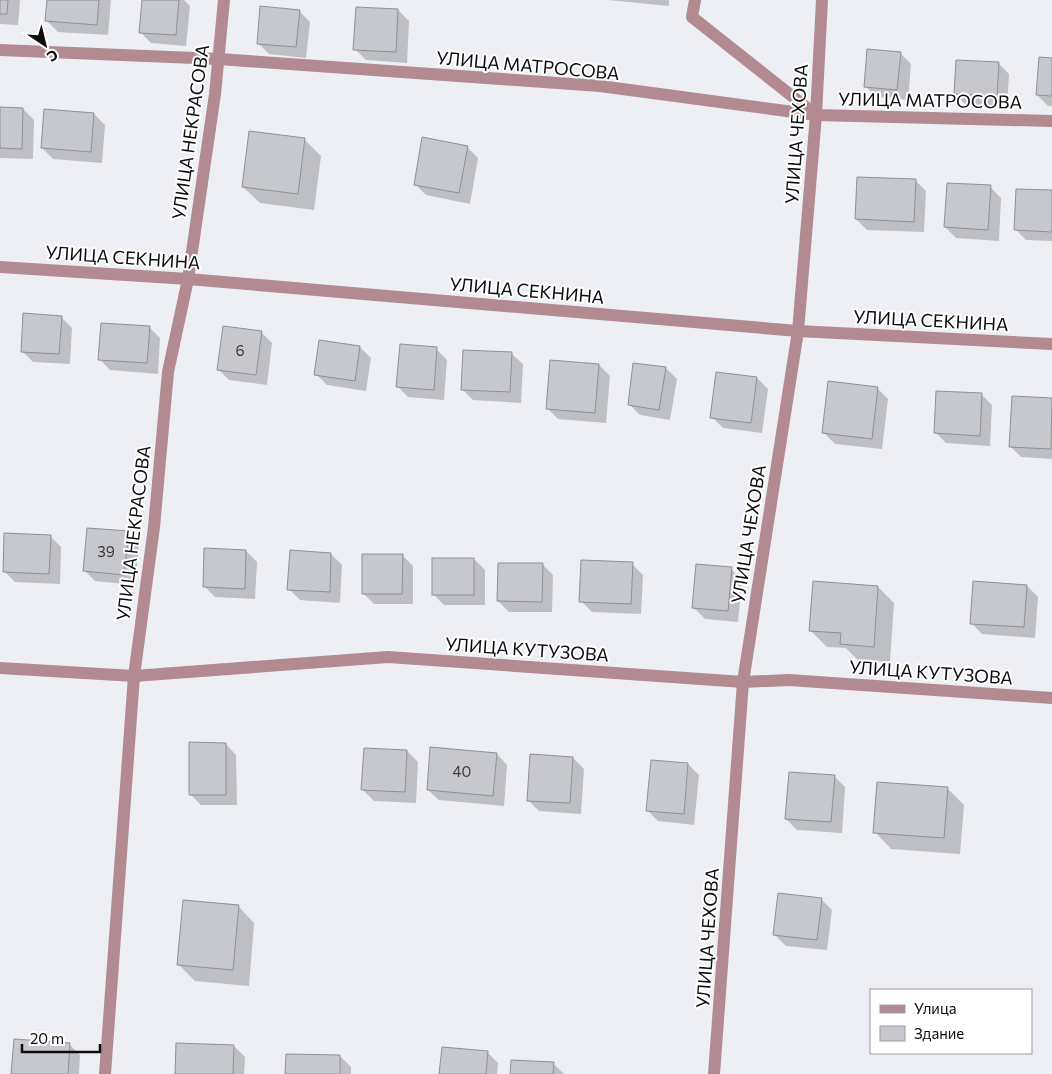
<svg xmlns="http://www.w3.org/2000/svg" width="1052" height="1074" font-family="Commissioner,sans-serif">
<rect width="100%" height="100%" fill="#eeeff5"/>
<g fill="#0003">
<polygon points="0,0 20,0 18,25 0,24"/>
<polygon points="49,0 111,0 108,35 58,32 47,21"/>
<polygon points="143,0 184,0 190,6 186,46 151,43 140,32"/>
<polygon points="608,0 669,0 669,6"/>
<polygon points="398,10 409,21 407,63 366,60 355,49"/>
<polygon points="299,11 310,22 306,58 269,54 258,43"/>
<polygon points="900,53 911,64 908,100 876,97 865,86"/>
<polygon points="1052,59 1052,106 1048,106 1037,95"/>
<polygon points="998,63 1009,74 1007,107 966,105 955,94"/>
<polygon points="0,109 23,109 34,120 33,159 0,158"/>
<polygon points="94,114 105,125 102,163 53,159 42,148"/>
<polygon points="304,139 321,156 314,210 260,203 243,187"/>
<polygon points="467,147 478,158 470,204 426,195 415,184"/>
<polygon points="915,180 926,191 924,232 867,230 856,219"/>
<polygon points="990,187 1001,198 999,241 956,238 945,227"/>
<polygon points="1052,192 1052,241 1026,240 1015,229"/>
<polygon points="61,317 72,328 70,364 33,362 22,351"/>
<polygon points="149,327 160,338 158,374 110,370 99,359"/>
<polygon points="261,332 272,343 267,385 229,380 218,369"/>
<polygon points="360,347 371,358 366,391 327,385 316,374"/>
<polygon points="436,349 447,360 444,400 408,397 397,386"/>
<polygon points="512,354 523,364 521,403 473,400 462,389"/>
<polygon points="551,361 599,365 610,376 606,423 558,419 547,408"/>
<polygon points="666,368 677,379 670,420 640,415 629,404"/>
<polygon points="757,378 768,389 762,433 723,428 712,417"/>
<polygon points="877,388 888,399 882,449 835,444 824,433"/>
<polygon points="981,394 992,405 990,446 946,443 935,432"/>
<polygon points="1013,397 1052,400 1052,459 1021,457 1010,446"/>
<polygon points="128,533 139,544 135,585 95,581 84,570"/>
<polygon points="50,536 61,547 60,584 15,582 4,571"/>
<polygon points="246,551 257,562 255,599 215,597 204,586"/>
<polygon points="331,554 342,565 340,603 300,600 289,589"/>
<polygon points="402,555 413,566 413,604 374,604 363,593"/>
<polygon points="474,559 485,570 485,605 444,605 433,594"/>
<polygon points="542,564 553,575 552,612 509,612 498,601"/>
<polygon points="632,564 643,575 641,614 592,612 581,601"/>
<polygon points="731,569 742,580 738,622 705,619 694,608"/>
<polygon points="1027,586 1038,597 1035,638 982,634 971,623"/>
<polygon points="878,587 894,603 890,662 858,660 846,648 827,647 810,630"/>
<polygon points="226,744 236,755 237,805 201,805 190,794"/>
<polygon points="407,751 418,762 416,803 374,801 363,790"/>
<polygon points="497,754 507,765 504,806 439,800 428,790"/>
<polygon points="573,758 584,769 581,814 539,811 528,800"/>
<polygon points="688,764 699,775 694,825 658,821 647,810"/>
<polygon points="834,776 845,787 842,833 797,830 786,819"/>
<polygon points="948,789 964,805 960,854 891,849 875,832"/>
<polygon points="821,899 832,910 827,950 786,946 775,935"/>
<polygon points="238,906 254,923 249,986 195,981 178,964"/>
<polygon points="69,1044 80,1055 79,1074 13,1074"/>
<polygon points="234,1046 245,1057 244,1074 176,1074"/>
<polygon points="487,1052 498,1063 497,1074 440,1074"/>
<polygon points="340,1056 351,1067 351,1074 287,1074"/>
<polygon points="553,1063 564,1074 512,1074"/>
</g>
<g fill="#c7c8ce" stroke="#8f9096">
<polygon points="0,0 8,0 7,14 0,14"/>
<polygon points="47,0 99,0 97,25 45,21"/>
<polygon points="142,0 179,0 176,35 139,33"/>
<polygon points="260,6 300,10 296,47 257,44"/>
<polygon points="356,7 398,9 396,52 353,50"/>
<polygon points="867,49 901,52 897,90 864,87"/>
<polygon points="1039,57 1052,58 1052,96 1036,95"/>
<polygon points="956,60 999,62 997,96 954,94"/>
<polygon points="0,107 23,108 22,149 0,148"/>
<polygon points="44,109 94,113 91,152 41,148"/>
<polygon points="249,131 305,138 298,194 242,187"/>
<polygon points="422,137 468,146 459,193 414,185"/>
<polygon points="857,177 916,179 914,222 855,219"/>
<polygon points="947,183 991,185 988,230 944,227"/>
<polygon points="1016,189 1052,190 1052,232 1014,230"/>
<polygon points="23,313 62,316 59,354 21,352"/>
<polygon points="101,323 150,326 147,363 98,360"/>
<polygon points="223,326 262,331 256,375 217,370"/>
<polygon points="319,340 360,346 355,381 314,375"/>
<polygon points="400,344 437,347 434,390 396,387"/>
<polygon points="463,350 512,352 510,392 461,390"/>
<polygon points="550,360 599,364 595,413 546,409"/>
<polygon points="633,363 666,367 659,410 628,405"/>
<polygon points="716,372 757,377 751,423 710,418"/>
<polygon points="828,381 878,387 872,439 822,433"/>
<polygon points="936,391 982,393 980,436 934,433"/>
<polygon points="1012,396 1052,398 1051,449 1009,447"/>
<polygon points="87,528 129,531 124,575 83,571"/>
<polygon points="4,533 51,535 49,574 3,572"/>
<polygon points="204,548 246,550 245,589 203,587"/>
<polygon points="290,550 331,553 330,592 287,590"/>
<polygon points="362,554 403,554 402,594 362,594"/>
<rect x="432" y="558" width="42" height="37"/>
<polygon points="581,560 633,562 631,604 579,602"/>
<polygon points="498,563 543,563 542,602 497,601"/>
<polygon points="696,564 732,567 728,611 692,608"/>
<polygon points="813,581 878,586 874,647 840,644 841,633 809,631"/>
<polygon points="973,581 1027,585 1024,627 970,624"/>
<polygon points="189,742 226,743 226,795 189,795"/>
<polygon points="430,747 497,753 493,796 427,790"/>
<polygon points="364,748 407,750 405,792 361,790"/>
<polygon points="530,754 573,757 570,803 527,801"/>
<polygon points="651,760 688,763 684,814 646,811"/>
<polygon points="789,772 835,775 831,822 785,819"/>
<polygon points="877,782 948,787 944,838 873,833"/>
<polygon points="778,893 822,898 817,940 773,935"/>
<polygon points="183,900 239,905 233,970 177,965"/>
<polygon points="14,1039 70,1043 68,1074 11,1074"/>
<polygon points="176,1043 234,1045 233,1074 175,1074"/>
<polygon points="442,1047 488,1051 486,1074 439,1074"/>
<polygon points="286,1054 340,1055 340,1074 285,1074"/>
<polygon points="511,1060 554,1062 553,1074 510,1074"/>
</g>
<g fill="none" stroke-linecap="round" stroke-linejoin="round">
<g stroke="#b38a92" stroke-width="12">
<polyline points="695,0 692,17 816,115"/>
<polyline points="0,50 219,59 600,86 816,115 1052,121"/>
<polyline points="0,267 188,279 798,331 1052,344"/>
<polyline points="0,668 134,676 388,657 743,682 789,680 1052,698"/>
<polyline points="105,1074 134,676 154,527 168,372 188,279 215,94 224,0"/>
<polyline points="714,1074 743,682 798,331 816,115 822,0"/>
</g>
</g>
<g text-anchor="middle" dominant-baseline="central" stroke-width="4" stroke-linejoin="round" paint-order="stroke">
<g font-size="15" fill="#3b3b3e">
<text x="240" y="350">6</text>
<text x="106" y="551">39</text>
<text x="462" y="771">40</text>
</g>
<g font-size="18" fill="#0c0c0e" stroke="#fff">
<text transform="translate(528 65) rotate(5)">УЛИЦА МАТРОСОВА</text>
<text transform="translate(930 100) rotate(1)">УЛИЦА МАТРОСОВА</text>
<text transform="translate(190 132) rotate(-82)">УЛИЦА НЕКРАСОВА</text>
<text transform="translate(796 134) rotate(-86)">УЛИЦА ЧЕХОВА</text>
<text transform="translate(123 257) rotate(4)">УЛИЦА СЕКНИНА</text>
<text transform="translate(527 290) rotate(5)">УЛИЦА СЕКНИНА</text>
<text transform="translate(931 320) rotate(3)">УЛИЦА СЕКНИНА</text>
<text transform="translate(133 533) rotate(-83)">УЛИЦА НЕКРАСОВА</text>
<text transform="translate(748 534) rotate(-81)">УЛИЦА ЧЕХОВА</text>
<text transform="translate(527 649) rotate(4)">УЛИЦА КУТУЗОВА</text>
<text transform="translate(931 672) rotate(4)">УЛИЦА КУТУЗОВА</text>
<text transform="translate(707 938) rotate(-86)">УЛИЦА ЧЕХОВА</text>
</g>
</g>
<rect x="870" y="989" width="162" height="65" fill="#ffffff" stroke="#9e9e9f"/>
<rect x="880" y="1005" width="25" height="8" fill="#b38a92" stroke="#9e9e9f"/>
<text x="914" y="1014" font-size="15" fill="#0c0c0e">Улица</text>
<rect x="880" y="1026" width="25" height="15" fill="#c7c8ce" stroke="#9e9e9f"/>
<text x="914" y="1039" font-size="15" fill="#0c0c0e">Здание</text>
<g transform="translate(45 45) rotate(145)" stroke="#ffffff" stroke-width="4" paint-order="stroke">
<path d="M0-4L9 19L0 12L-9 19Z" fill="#0c0c0e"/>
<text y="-8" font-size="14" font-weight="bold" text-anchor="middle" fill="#0c0c0e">С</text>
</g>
<path d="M22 1044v8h78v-8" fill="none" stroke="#0c0c0e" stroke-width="2.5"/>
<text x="30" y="1044" font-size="15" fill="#0c0c0e" stroke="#ffffff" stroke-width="4" paint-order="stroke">20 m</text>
</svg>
